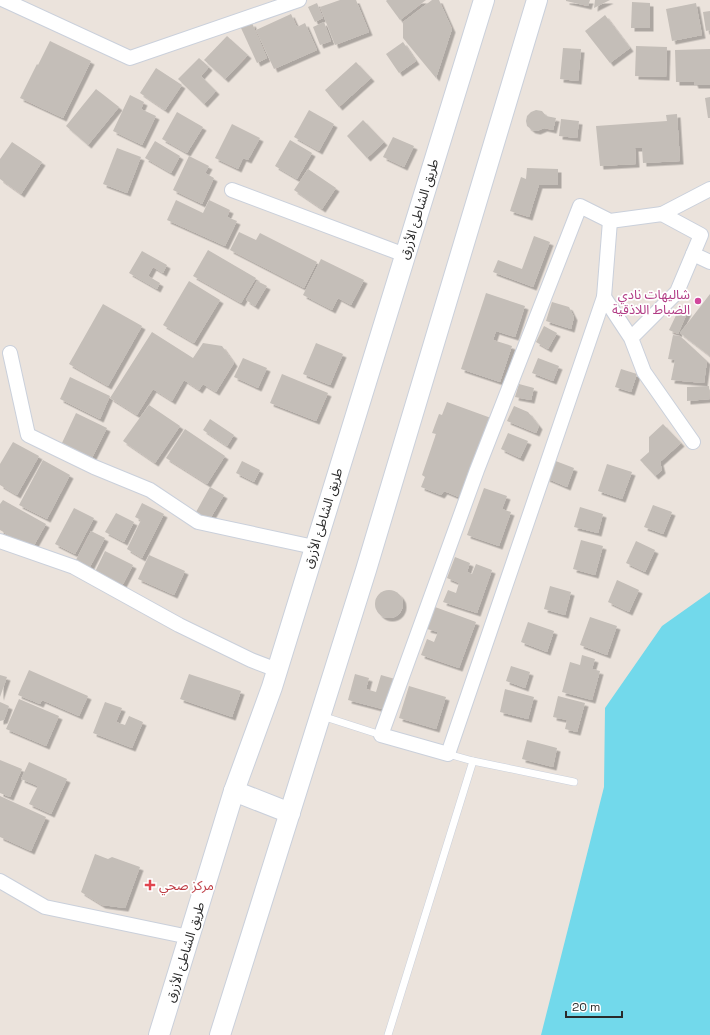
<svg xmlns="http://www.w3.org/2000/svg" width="710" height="1035" font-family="'Space Grotesk','Noto Sans Arabic',sans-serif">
<defs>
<filter id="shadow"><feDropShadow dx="3.5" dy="3.5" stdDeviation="0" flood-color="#0004"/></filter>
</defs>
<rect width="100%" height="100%" fill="#ebe3dc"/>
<polygon fill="#72d9eb" points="710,592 710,1035 541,1035 604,787 605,708 662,626"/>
<g fill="#c4beb8" filter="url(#shadow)">
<polygon points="340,0 356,0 369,32 335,45 320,7"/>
<polygon points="387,0 426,0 400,20 386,1"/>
<polygon points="432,0 439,0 452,29 436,78 403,38 403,22"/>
<polygon points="566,0 590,0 588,6 566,1"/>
<polygon points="595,0 610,0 594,8"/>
<polygon points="632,2 650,3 650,28 631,28"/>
<polygon points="317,3 323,18 315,22 308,7"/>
<polygon points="696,3 702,35 672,41 666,9"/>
<polygon points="710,11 710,30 706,31 703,12"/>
<polygon points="291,14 297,27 305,23 317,50 274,69 256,30"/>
<polygon points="605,15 630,48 610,63 585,31"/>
<polygon points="324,22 331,41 320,45 313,27"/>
<polygon points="252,23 267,58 257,63 241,28"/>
<polygon points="227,36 248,55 225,79 204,60"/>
<polygon points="50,41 91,61 63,118 20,98 37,64 38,65"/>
<polygon points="403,42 416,61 399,73 386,54"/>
<polygon points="636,46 667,47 666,77 635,76"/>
<polygon points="563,48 581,49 578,81 560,79"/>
<polygon points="710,49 710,85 695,85 694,82 676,82 675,50"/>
<polygon points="199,58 209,67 201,76 216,91 204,104 178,79"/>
<polygon points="356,62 371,78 339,107 325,90"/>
<polygon points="156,68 182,85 165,110 140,93"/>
<polygon points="96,89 119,107 88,145 66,126"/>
<polygon points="130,95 144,102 141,109 156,116 142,145 113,131"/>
<polygon points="710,97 710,118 708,118 705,98"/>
<polygon points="309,110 334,124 319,151 294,137"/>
<polygon points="536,110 542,111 546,116 556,118 553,130 544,128 537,131 532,130 527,126 526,121 527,116 531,112"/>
<polygon points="177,112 203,127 187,153 162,139"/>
<polygon points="677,114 680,161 643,163 642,148 635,148 636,164 600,166 596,126 667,121 666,115"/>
<polygon points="561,119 579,121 577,138 559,136"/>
<polygon points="363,120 384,142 367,158 347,136"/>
<polygon points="232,124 260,138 248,160 243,158 238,169 215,158"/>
<polygon points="393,137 414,146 404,167 383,157"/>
<polygon points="290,140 312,153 297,179 275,166"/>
<polygon points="155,141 180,156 171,173 145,158"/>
<polygon points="12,142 42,162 21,194 0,179 0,159"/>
<polygon points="117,148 141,157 127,193 103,184"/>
<polygon points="189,156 209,166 205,173 214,178 202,204 173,190"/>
<polygon points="527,168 558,169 558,185 539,185 529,217 510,211 521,177 526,179"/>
<polygon points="308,169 336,188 322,209 294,190"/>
<polygon points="176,200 203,213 209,200 230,210 227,217 237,221 225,246 167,220"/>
<polygon points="239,232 256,240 260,233 317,262 304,288 230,250"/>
<polygon points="534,236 550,242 533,287 493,272 498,260 522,269"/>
<polygon points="208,250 256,278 241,303 193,276"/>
<polygon points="142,251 167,265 163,273 153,267 148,276 160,283 157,289 129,273"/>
<polygon points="321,259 364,280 351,305 338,298 332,310 303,295"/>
<polygon points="189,281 220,300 194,343 163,325"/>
<polygon points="257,281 267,286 255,306 246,300"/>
<polygon points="486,293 525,306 515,337 496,331 493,340 512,346 500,382 461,369"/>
<polygon points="710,294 710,356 680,333"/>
<polygon points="552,302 569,307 574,317 571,329 546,321"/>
<polygon points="103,304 142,326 108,386 69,364"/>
<polygon points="680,307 688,311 678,334 669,330"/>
<polygon points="544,326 557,333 548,349 536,342"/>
<polygon points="152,332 193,358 203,343 222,346 234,363 216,392 203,384 199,390 184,380 172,401 153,389 137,415 110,398"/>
<polygon points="673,335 680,336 707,361 704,383 671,380 675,360 668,359"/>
<polygon points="316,343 343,354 330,385 303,374"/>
<polygon points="243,358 267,368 258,388 234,377"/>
<polygon points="538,358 559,366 553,381 532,373"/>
<polygon points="621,369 637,374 631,392 615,387"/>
<polygon points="282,374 328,393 316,421 270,403"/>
<polygon points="70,377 110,396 100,419 60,399"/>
<polygon points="519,384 534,388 531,400 515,397"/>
<polygon points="709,386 710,399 687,401 687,387"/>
<polygon points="447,402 491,418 461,498 444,491 441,495 421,487 425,477 422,475 436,434 432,433 439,414 442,415"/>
<polygon points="149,405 180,426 155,463 123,441"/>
<polygon points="514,406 528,412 539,426 536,433 507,421"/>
<polygon points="76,413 107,428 92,458 62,443"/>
<polygon points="210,419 234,435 227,446 203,430"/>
<polygon points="663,424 681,443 660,462 662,470 655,476 640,460 649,452 649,437"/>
<polygon points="185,429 225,456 207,484 166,458"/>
<polygon points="508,433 528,441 520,458 501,449"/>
<polygon points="13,442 39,456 17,495 0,485 0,464"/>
<polygon points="43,460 70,475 47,519 19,505"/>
<polygon points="553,460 574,468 567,487 546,478"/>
<polygon points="242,461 260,470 254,482 236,473"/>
<polygon points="607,464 632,472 622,499 598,491"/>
<polygon points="210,487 224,495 210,519 196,512"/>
<polygon points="484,488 507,496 502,509 511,512 499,546 467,535"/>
<polygon points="3,500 46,524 32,549 0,530 0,504"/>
<polygon points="142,503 164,514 142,558 127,549 141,520 135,517"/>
<polygon points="653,505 672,512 663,534 644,527"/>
<polygon points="580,507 603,514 598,533 574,527"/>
<polygon points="74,508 94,518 75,554 55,544"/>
<polygon points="116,513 134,522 124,542 105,532"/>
<polygon points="91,531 105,538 90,567 76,560"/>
<polygon points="581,540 603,546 595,575 573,569"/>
<polygon points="636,541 655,550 645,572 626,563"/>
<polygon points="105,551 133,565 122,586 95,572"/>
<polygon points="149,555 185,571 174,595 138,579"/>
<polygon points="455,557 470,563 467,572 472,574 476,564 492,570 477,613 443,602 448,590 456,593 459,583 447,578"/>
<polygon points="617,580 639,590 629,612 608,602"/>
<polygon points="550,586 571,592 565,615 544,609"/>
<circle cx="389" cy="604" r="14"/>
<polygon points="435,607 476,622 459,668 421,655 427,639 434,642 438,632 427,629"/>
<polygon points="590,617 617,626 607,655 580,645"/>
<polygon points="528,622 554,631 547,652 521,642"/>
<polygon points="582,655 595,659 592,669 600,671 592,700 562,692 570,662 580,665"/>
<polygon points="511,666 530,672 525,688 506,681"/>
<polygon points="29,670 88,696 79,716 42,700 40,704 18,695"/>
<polygon points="189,674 241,691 232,717 180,699"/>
<polygon points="355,674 369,678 366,689 376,692 381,675 395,679 386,710 348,700"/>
<polygon points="0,675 7,677 0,697"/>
<polygon points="409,686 446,697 436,729 399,718"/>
<polygon points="505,689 534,697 528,719 500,712"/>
<polygon points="558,696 585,703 577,732 565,729 567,720 553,717"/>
<polygon points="19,699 59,716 46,746 6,729"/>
<polygon points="0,702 9,706 4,720 0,721"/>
<polygon points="105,702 122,708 116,722 125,725 129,716 143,722 132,748 93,733"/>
<polygon points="527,740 557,748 553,767 522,759"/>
<polygon points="0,760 22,769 10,797 0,793"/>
<polygon points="29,762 67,779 51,814 29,804 38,786 21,779"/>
<polygon points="0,796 46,817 31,851 0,837"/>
<polygon points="95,854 108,859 112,857 140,867 125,908 102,905 81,892"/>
</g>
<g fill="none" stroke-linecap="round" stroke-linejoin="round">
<defs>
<g id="lane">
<polyline points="322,716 381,735"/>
<polyline points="473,761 574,782"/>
<polyline points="388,1035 473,761 448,754"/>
</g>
<g id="street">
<polyline points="4,0 130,58 299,0"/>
<polyline points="232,190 405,255"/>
<polyline points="662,214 710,189"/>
<polyline points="693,254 710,262"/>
<polyline points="604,297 610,221"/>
<polyline points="631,338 604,297 448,754 381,735 477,470 580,206 610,221 662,214 701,235 677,292 631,338 644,372 693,442"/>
<polyline points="10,353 28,435 94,467 150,490 198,522 314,547"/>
<polyline points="0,541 74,567 179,625 251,660 277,670"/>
<polyline points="0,881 45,907 189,937"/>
</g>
<g id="secondary">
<polyline points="234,791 290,813"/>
<polyline points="159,1035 234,791 272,687 484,0"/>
<polyline points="220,1035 366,570 537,0"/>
</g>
</defs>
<use href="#lane" stroke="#cad0db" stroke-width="8"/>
<use href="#street" stroke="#cad0db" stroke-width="16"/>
<use href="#secondary" stroke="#cad0db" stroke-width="22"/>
<use href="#lane" stroke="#fff" stroke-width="7"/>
<use href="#street" stroke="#fff" stroke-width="14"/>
<use href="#secondary" stroke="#fff" stroke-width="20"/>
</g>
<circle fill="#d1479c" stroke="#fff" stroke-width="1.5" cx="698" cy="301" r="4"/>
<path fill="#e0444e" stroke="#fff" stroke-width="1.5" d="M148 879h4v4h4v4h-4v4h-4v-4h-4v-4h4z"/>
<g text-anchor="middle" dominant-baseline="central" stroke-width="3.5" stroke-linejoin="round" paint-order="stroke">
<g font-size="13" fill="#2a2a2a" stroke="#fff">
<text transform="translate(419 209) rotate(-73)">طريق الشاطئ الأزرق</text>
<text transform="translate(323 518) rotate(-73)">طريق الشاطئ الأزرق</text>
<text transform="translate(185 952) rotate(-73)">طريق الشاطئ الأزرق</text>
</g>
<g font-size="13" fill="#b23c85" stroke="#fff" text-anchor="end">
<text x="690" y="294">شاليهات نادي<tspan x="690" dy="15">الضباط اللاذقية</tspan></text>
</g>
<g font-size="13" fill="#be3a42" stroke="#fff" text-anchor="start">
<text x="159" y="885">مركز صحي</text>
</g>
</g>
<path d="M566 1011v6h56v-6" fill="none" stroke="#2a2a2a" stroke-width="2"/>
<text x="572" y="1011" font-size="12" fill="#2a2a2a" stroke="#ffffff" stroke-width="3" paint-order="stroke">20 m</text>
</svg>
